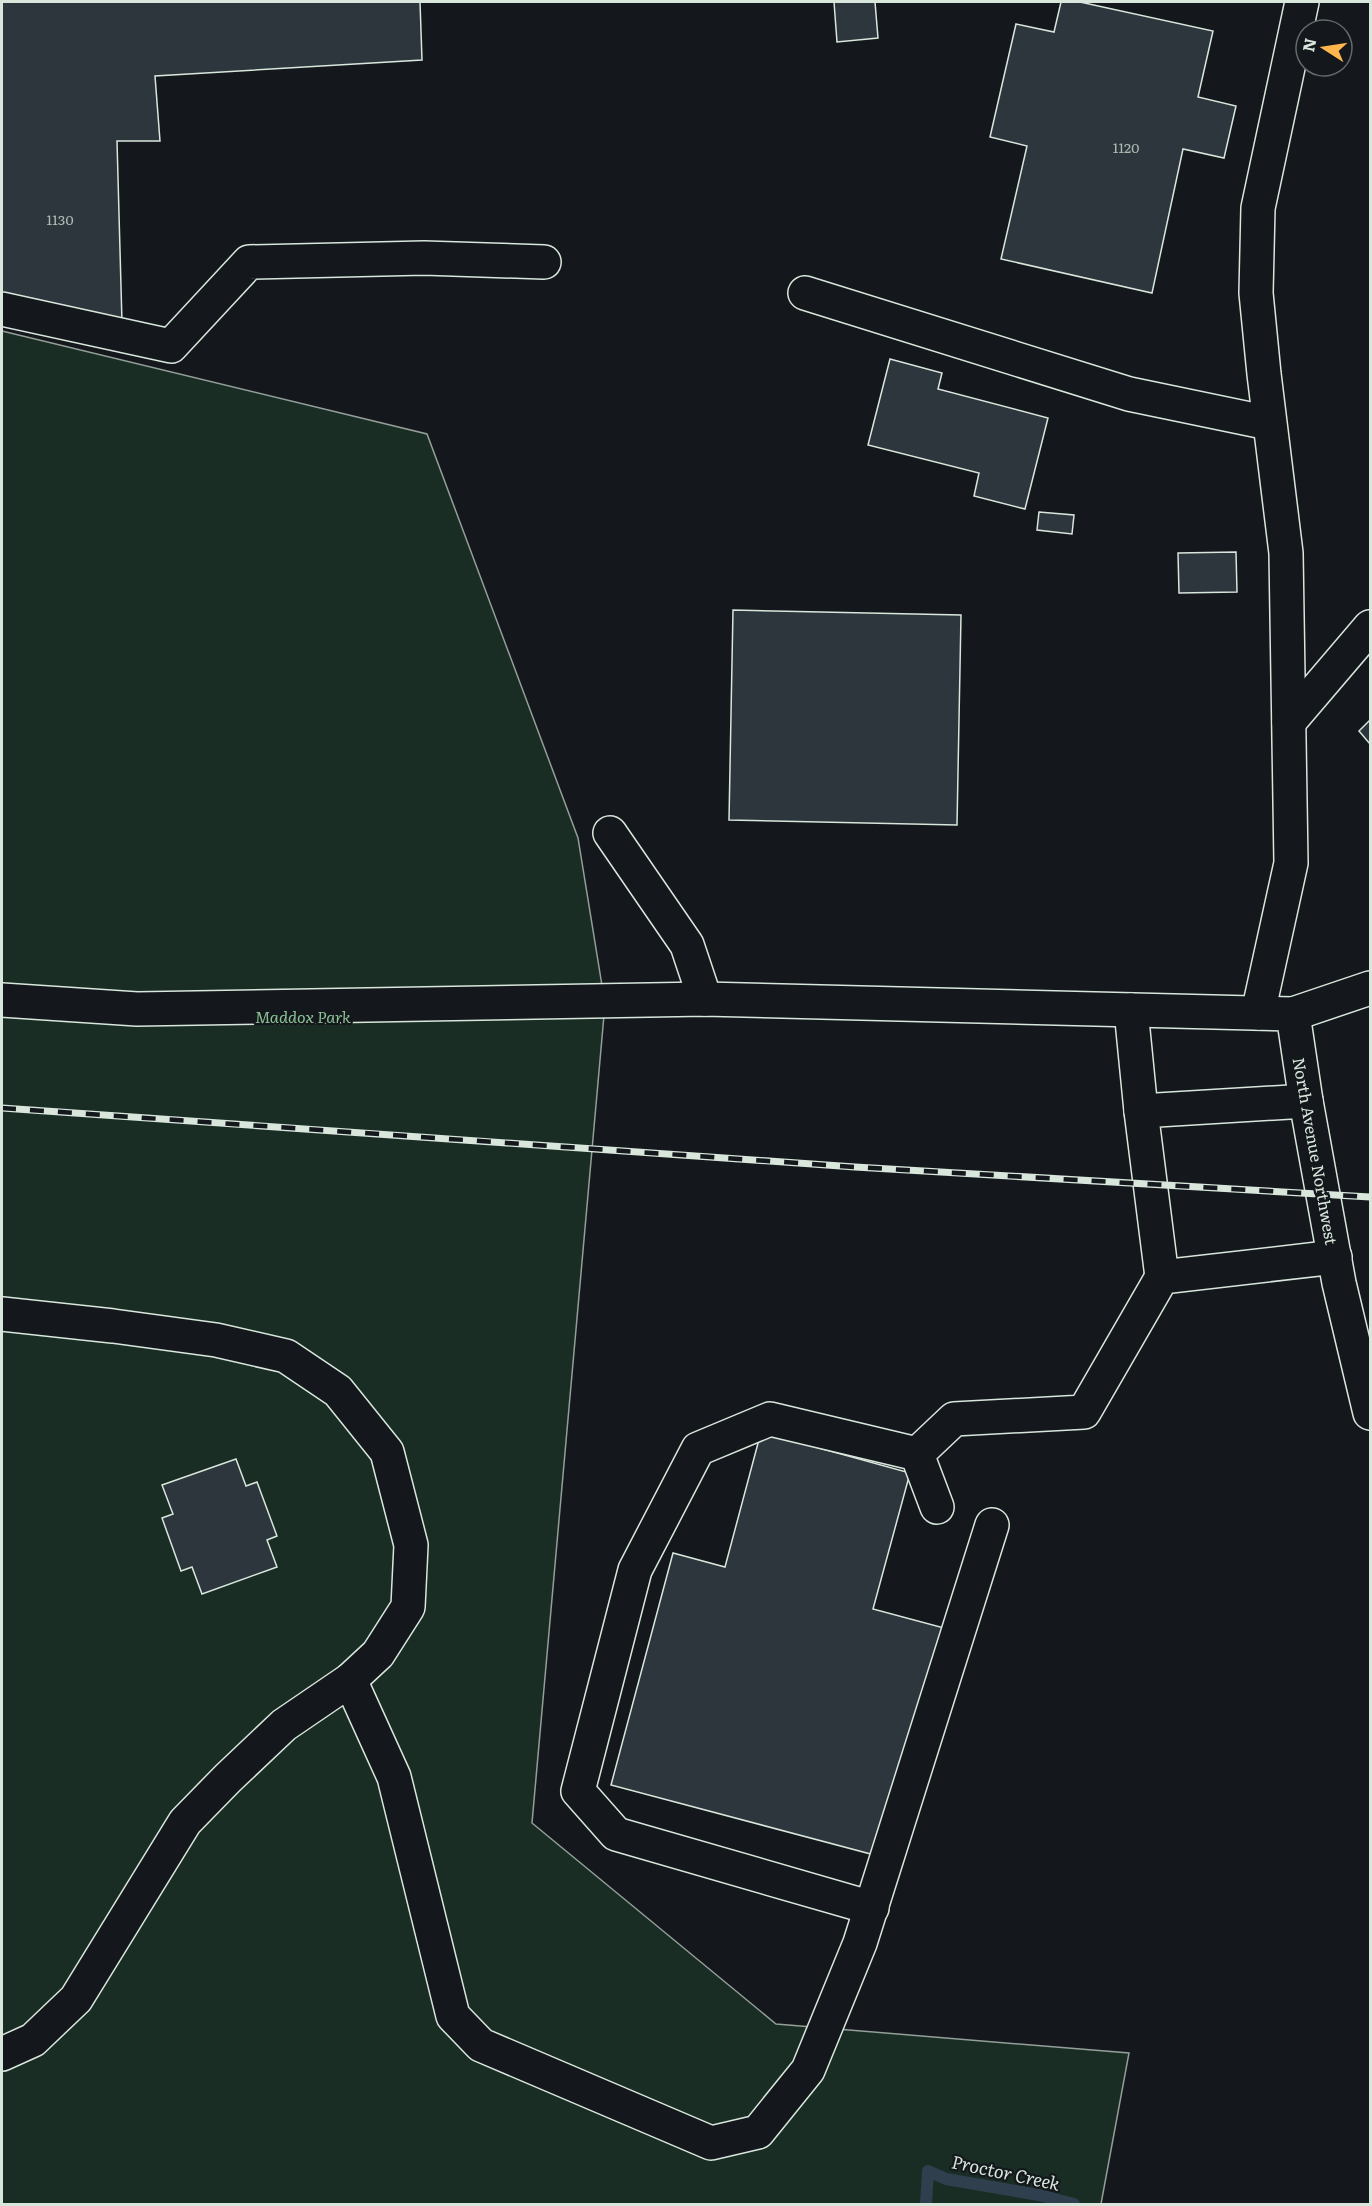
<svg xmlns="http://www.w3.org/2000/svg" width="1372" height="2206" font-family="Literata,serif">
<rect width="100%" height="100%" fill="#14181c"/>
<polygon fill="#1a2d24" stroke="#939e99" stroke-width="1.5" points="2,331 427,434 578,838 605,1004 532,1823 776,2024 1129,2053 1101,2204 2,2204"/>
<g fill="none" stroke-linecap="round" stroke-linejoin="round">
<polyline stroke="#2f3f4d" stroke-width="12" points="926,2204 928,2171 946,2179 1039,2195 1074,2204"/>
</g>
<g fill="#2c363c" stroke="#d8e6dc" stroke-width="1.5">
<polygon points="2,2 420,2 422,60 155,76 160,141 117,141 122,323 2,297"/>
<polygon points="834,2 875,2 878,38 837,42"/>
<polygon points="1061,2 1080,2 1213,31 1198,97 1236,106 1224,158 1183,149 1152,293 1001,259 1027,146 990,137 1016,24 1054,32"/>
<polygon points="890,359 942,373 938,389 1048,418 1025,509 974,496 979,473 868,445"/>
<polygon points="1039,512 1074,515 1072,534 1037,530"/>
<polygon points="1236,552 1237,592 1179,593 1178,553"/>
<polygon points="733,610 961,615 957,825 729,820"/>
<polygon points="1370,720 1370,744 1359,731"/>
<polygon points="761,1432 910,1473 873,1609 944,1628 882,1857 611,1785 673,1553 725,1567"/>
<polygon points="236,1459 246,1486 257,1482 277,1536 267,1540 277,1567 202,1594 192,1567 181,1571 162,1518 173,1514 162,1485"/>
</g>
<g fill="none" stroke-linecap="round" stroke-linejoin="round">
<defs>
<g id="minor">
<polyline points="805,293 1129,394 1269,423"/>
<polyline points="2,309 171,346 249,262 424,258 544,262"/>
<polyline points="1289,722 1370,627"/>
<polyline points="610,833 687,945 705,999"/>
<polyline points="2,1000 137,1009 705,999 1293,1014 1306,1101 1339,1283 1370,1413"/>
<polyline points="1131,1010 1141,1111"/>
<polyline points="1258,1013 1291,863 1286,553 1264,374 1256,293 1258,208 1302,2"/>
<polyline points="1293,1014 1370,988"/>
<polyline points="1162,1277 1141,1111 1306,1101"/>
<polyline points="2,1314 113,1326 216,1340 286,1356 338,1391 387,1452 411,1545 408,1607 378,1654 350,1680 284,1725 228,1778 185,1822 76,1999 33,2040 2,2054"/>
<polyline points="917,1454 954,1419 1084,1412 1162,1277 1335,1257"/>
<polyline points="350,1680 394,1777 453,2016 481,2045 711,2143 758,2132 808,2070 860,1943 992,1525"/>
<polyline points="872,1908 616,1834 578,1791 635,1570 698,1449 770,1419 917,1454 937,1507"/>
</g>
</defs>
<use href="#minor" stroke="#d8e6dc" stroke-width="36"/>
<use href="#minor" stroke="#14181c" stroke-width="33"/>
<defs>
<polyline id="rail" points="2,1108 855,1167 1370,1197"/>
</defs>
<use href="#rail" stroke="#d8e6dc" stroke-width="7"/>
<use href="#rail" stroke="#14181c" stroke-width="4.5" stroke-dasharray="14" stroke-linecap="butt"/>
</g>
<g text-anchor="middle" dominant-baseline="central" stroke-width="4.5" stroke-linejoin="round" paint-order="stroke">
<g font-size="14" fill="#adbab4">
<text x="1126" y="147">1120</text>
<text x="60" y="219">1130</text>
</g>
<g font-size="16" font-style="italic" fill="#8ac095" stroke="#14181c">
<text x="303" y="1016">Maddox Park</text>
</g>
<g font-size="16" fill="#d8e6dc" stroke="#14181c">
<text transform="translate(1316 1151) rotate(80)">North Avenue Northwest</text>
</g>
<g font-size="18" font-style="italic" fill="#d8e6dc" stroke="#14181c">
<text transform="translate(1006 2172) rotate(12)">Proctor Creek</text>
</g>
</g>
<rect width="1372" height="2206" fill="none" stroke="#d8e6dc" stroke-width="6"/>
<g transform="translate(1324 48) rotate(282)"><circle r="28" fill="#14181c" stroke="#626a69" stroke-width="1.5"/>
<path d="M0-4.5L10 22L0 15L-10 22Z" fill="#ffb74d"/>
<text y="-9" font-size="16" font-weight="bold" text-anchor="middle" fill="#d8e6dc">N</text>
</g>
</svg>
